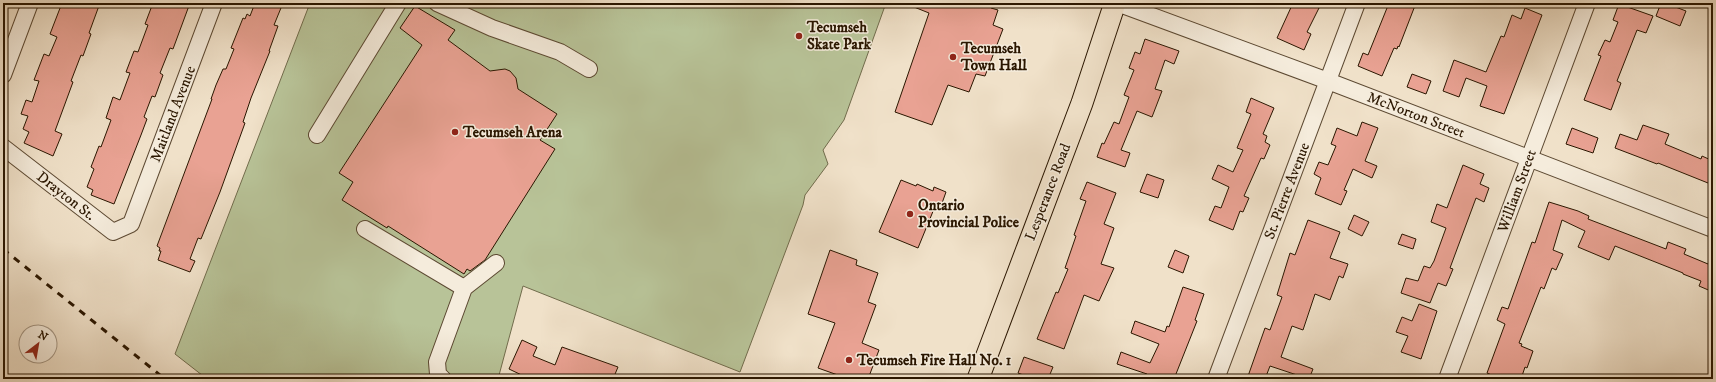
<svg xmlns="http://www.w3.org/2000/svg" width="1716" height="382" font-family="'IM FELL DW Pica',serif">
<rect width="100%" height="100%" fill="#f0e1c9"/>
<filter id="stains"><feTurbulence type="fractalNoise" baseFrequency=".005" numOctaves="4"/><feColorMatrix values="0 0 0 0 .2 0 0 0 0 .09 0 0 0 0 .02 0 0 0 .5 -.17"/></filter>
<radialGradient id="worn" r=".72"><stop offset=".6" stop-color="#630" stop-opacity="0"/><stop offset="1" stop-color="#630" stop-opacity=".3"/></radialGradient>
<polygon fill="#b8c398" stroke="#716c4c" points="310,3 886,3 844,120 823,150 828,164 805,195 803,205 740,372 523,286 498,379 207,379 175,354"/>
<g fill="#e9a293" stroke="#2a1600">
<polygon points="62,3 100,3 89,33 91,34 83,56 81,55 71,81 73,82 55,131 62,134 53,156 24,143 29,132 23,129 28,116 21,114 26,100 32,102 39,81 34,80 44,54 49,56 57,37 50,34"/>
<polygon points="153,3 190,3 173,49 170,48 160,73 163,75 155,97 152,96 144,117 147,119 141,135 114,204 91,195 93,190 87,187 94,169 91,167 99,146 101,147 111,120 106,118 113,97 120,100 130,73 126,72 134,51 138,52 148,25 145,24"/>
<polygon points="255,3 283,3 274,25 278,26 269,51 270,51 251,98 243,122 245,123 220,192 201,239 198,238 190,259 195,261 190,272 158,260 161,251 159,251 160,248 157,246 212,99 211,99 216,85 223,69 226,69 234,49 231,48 243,18 245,19 247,14 250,16"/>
<polygon points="904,3 993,3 991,8 998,10 993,25 1003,29 985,76 976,74 969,92 948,85 932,125 895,112 929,13"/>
<polygon points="1293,3 1308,3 1319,8 1307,32 1311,34 1304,50 1277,38"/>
<polygon points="1389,3 1416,3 1399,47 1398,46 1397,49 1394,48 1382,76 1358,66 1363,53 1368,55"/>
<polygon points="1661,3 1665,3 1686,11 1680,26 1656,16"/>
<polygon points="1619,4 1653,16 1646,33 1637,30 1617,81 1621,83 1611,110 1584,100 1601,56 1598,55 1605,40 1610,42 1618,22 1613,20"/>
<polygon points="415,6 455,30 448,40 490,71 505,69 510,71 516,78 518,89 557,114 540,140 555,149 485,260 470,271 467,269 464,274 388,226 387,228 342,200 353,182 339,173 422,45 400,28"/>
<polygon points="1525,8 1542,15 1504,114 1480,106 1487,86 1466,78 1459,97 1443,91 1454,60 1486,72 1501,36 1504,37 1512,15 1521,19"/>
<polygon points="1145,39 1179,51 1174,64 1165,60 1155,89 1162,91 1152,117 1137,111 1121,150 1130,153 1125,167 1097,157 1102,143 1104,144 1114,122 1119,124 1129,97 1124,95 1134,70 1129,68 1135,52 1140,54"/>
<polygon points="1412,74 1431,81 1426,94 1407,87"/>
<polygon points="1251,98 1274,108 1263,134 1267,136 1265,142 1270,145 1264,159 1261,158 1244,196 1249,198 1243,212 1240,211 1233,230 1209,220 1215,206 1221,208 1229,187 1212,179 1218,165 1233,172 1243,150 1237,148 1251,114 1246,112"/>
<polygon points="1362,122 1378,128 1365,161 1377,166 1372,178 1353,169 1344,190 1347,191 1341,205 1315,194 1321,178 1314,174 1319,162 1328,165 1336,146 1331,144 1337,128 1357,136"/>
<polygon points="1643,125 1669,134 1665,144 1701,159 1702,156 1713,161 1713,185 1658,163 1657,164 1615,148 1620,134 1637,140"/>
<polygon points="1572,128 1598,138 1593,153 1566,144"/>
<polygon points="1463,165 1484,174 1480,184 1489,188 1484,202 1476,198 1450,268 1453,269 1446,286 1438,283 1430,303 1401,293 1406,278 1418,281 1424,266 1430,268 1434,261 1446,228 1431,222 1437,204 1447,208"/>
<polygon points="1147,174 1164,180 1158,198 1140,192"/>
<polygon points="901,180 916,186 917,184 933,191 934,187 946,192 941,206 936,204 918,248 879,232"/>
<polygon points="1087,182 1116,193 1104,224 1114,228 1101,264 1114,268 1099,301 1084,295 1064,349 1037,339 1056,292 1058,293 1068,269 1065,268 1076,236 1074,235 1086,201 1080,199"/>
<polygon points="1549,202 1578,211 1589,216 1588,219 1666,249 1668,242 1686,249 1684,254 1708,264 1713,253 1713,292 1699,286 1701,281 1683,274 1683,273 1615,246 1609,260 1578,247 1585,231 1562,220 1553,250 1563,254 1556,270 1552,268 1544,289 1541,287 1519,343 1522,344 1521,346 1533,351 1527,368 1525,367 1521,379 1501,379 1487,373 1505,324 1497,320 1502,307 1508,309 1532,242 1535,243"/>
<polygon points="1354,215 1369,222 1362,236 1348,229"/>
<polygon points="1308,220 1340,232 1330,258 1348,264 1343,278 1339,276 1330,300 1315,294 1303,330 1292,326 1281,357 1313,369 1309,379 1270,366 1265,379 1247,379 1265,328 1270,330 1282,297 1277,295 1290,253 1295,255"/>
<polygon points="1402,234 1416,239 1413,249 1398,244"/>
<polygon points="830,250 857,260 856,265 878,273 868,302 876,305 862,343 879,350 868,379 849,379 818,368 835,323 808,314"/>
<polygon points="1175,250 1189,256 1183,273 1168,267"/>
<polygon points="1183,287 1204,294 1195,320 1197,321 1174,379 1145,379 1147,374 1117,364 1121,352 1150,363 1159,344 1131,333 1135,321 1165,332 1167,326 1169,327"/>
<polygon points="1419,304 1437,311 1421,359 1401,352 1408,336 1396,332 1402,317 1412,321"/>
<polygon points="522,340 537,347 533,356 555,365 562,347 618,367 613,379 530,379 509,369"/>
<polygon points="1024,357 1053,367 1048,379 1034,379 1018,373"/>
</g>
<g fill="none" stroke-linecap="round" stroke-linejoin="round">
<defs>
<g id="minor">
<polyline points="437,3 492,28 560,52 589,69"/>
<polyline points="1117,3 1328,81 1713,229"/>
<polyline points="3,75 30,3"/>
<polyline points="317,135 398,3"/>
<polyline points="3,147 113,232 131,224 214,3"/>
<polyline points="365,229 464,288"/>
<polyline points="443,379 438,374 437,362 464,288 496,263"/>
<polyline points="1216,379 1357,3"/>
<polyline points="1447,379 1587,3"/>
</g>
<polyline id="major" points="978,379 1082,103 1115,3"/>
</defs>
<use href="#minor" stroke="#5c4932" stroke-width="18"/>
<use href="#major" stroke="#2a1600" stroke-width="23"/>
<use href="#minor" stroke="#f5ecdc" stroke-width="16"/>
<use href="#major" stroke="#f0e1c9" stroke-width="21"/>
<polyline stroke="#2a1600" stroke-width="3" stroke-dasharray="7 7" stroke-linecap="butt" points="3,249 165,379"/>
</g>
<g fill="#8f2418" stroke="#f5ecdc" stroke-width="1.5">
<circle cx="799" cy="36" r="4"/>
<circle cx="953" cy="57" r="4"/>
<circle cx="455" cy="132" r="4"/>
<circle cx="910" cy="214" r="4"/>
<circle cx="849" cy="360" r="4"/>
</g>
<g text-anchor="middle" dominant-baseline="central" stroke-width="3" stroke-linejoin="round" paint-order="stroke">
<g font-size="15" font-weight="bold" fill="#2a1600" stroke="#f5ecdc" text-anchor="start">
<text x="807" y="27">Tecumseh<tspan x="807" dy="17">Skate Park</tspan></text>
<text x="961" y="48">Tecumseh<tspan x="961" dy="17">Town Hall</tspan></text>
<text x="463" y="132">Tecumseh Arena</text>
<text x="918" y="205">Ontario<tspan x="918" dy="17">Provincial Police</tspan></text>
<text x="857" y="360">Tecumseh Fire Hall No. 1</text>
</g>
<g font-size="15" fill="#2a1600" stroke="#f5ecdc">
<text transform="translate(173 114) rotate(-69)">Maitland Avenue</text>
<text transform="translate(1416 115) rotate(21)">McNorton Street</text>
<text transform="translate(1287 191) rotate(-69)">St. Pierre Avenue</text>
<text transform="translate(1517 191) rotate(-70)">William Street</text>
<text transform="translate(1048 192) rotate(-69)">Lesperance Road</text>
<text transform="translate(66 196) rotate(38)">Drayton St.</text>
</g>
</g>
<rect width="1716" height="382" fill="none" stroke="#f0e1c9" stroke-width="16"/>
<rect x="4" y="4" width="1708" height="374" fill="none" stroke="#2a1600" stroke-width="2"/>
<rect x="8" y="8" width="1700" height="366" fill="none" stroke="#2a1600"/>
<g transform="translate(38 344) rotate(31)"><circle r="19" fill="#f5ecdc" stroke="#a49684"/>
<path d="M0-3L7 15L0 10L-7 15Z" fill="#8f2418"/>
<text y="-6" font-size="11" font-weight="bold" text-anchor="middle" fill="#2a1600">N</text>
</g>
<rect width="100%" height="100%" filter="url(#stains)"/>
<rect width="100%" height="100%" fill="url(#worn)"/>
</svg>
